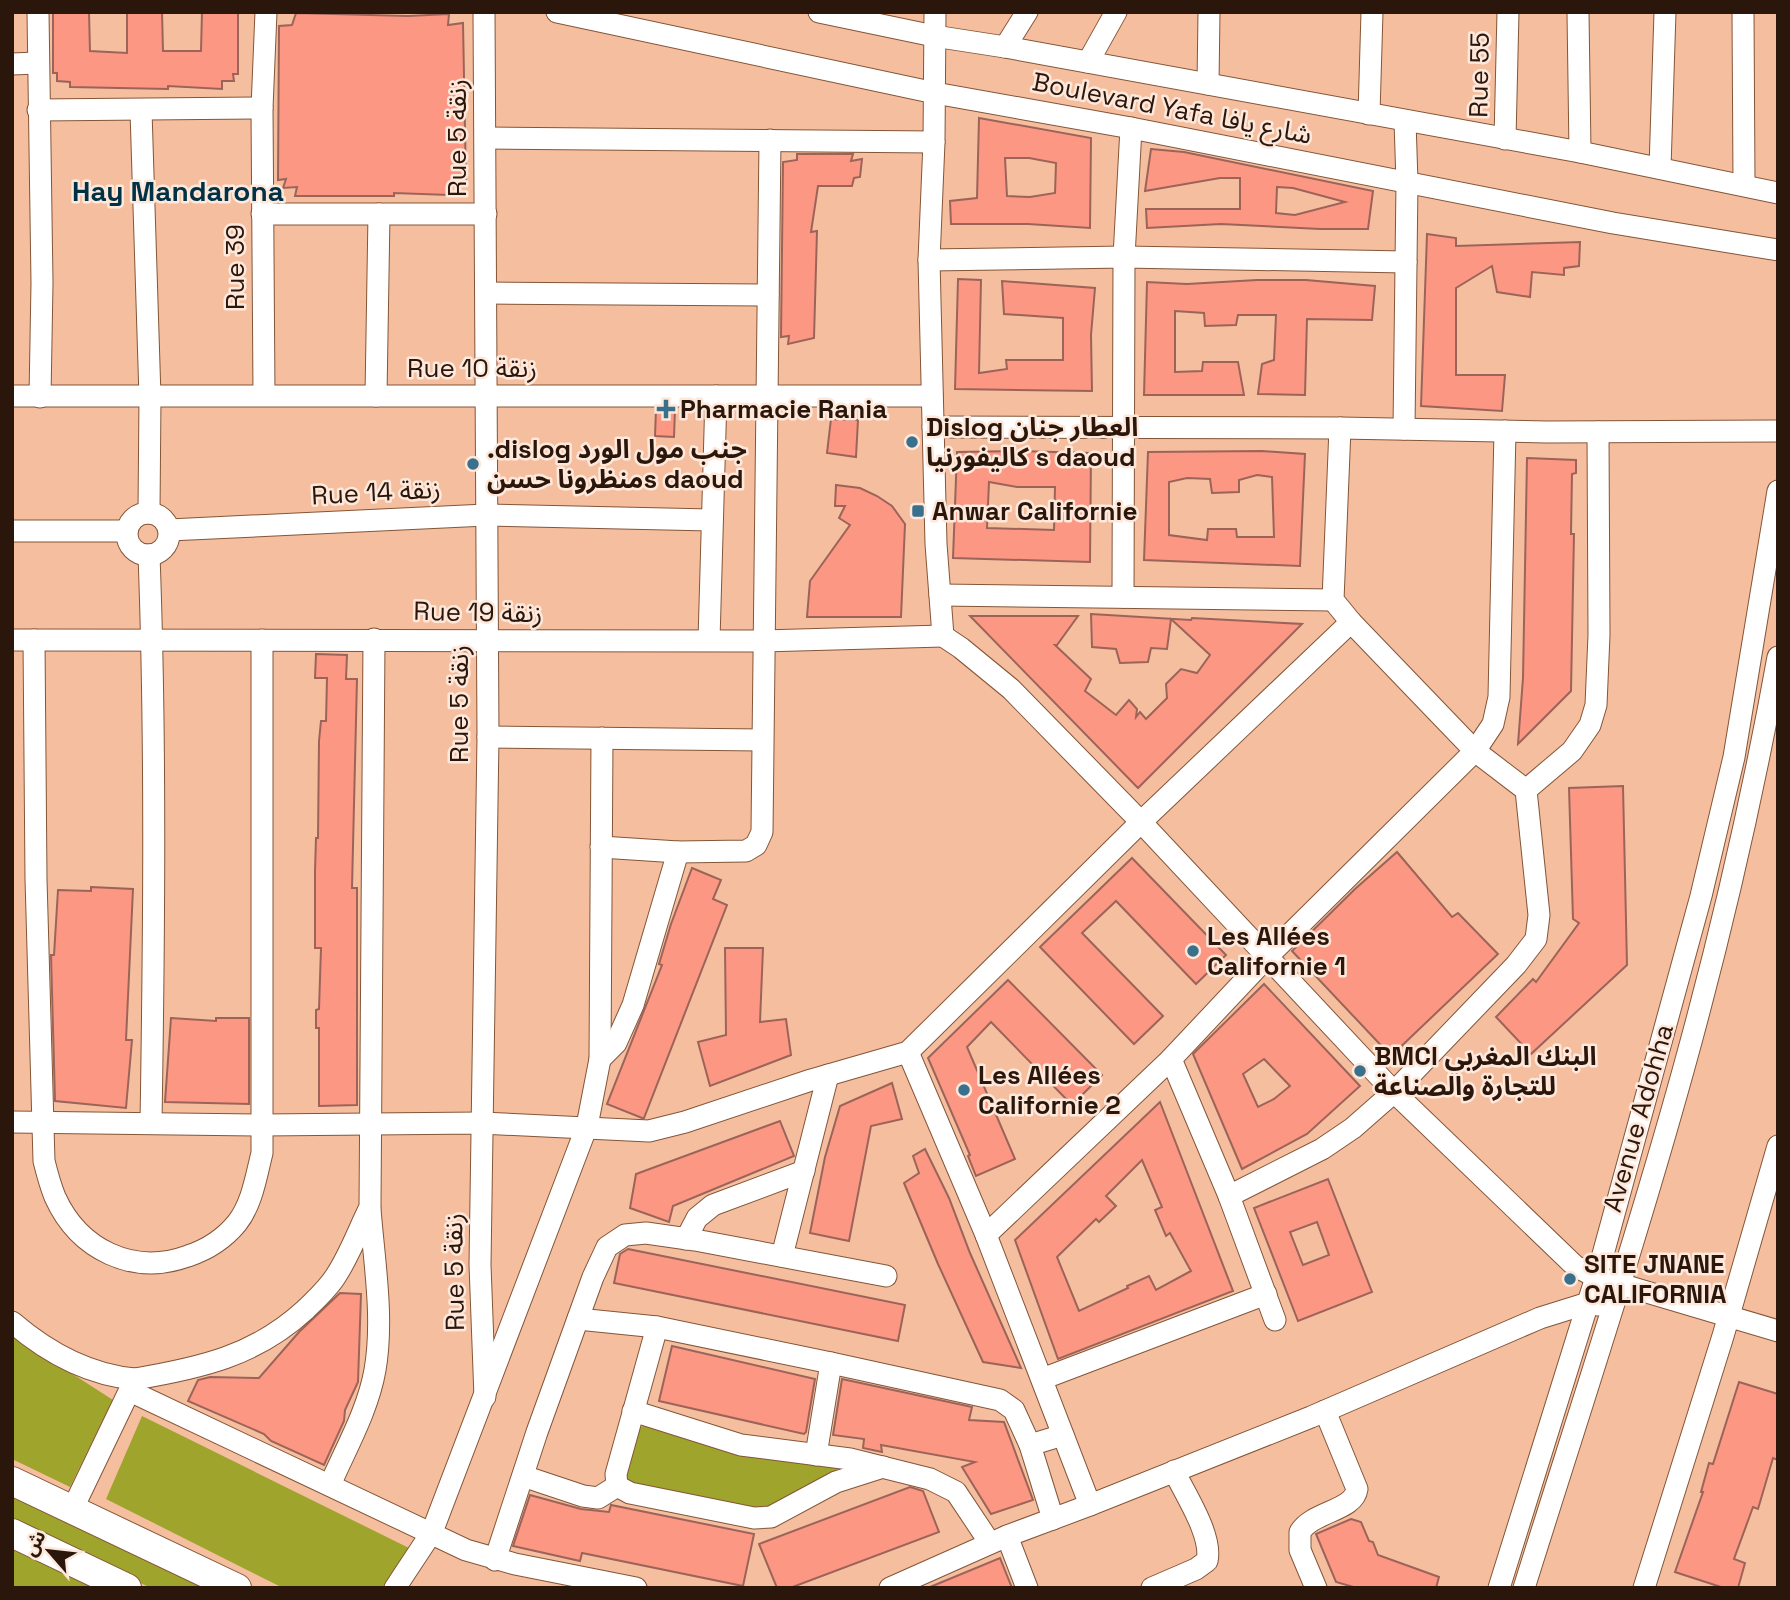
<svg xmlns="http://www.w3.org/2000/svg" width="1790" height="1600" font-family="'Space Grotesk','Noto Sans Arabic',sans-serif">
<rect width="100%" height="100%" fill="#f5bf9f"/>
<g fill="#9fa42c">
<polygon points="12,1335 113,1400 70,1487 12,1459"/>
<polygon points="142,1416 411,1549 382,1588 283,1588 106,1499"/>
<polygon points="647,1424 837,1463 836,1476 770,1512 629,1486 623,1472 634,1430"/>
<polygon points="12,1492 215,1588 151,1588 12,1522"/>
<polygon points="12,1541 111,1588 12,1588"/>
</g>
<g fill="#fc9783" stroke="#9c6459" stroke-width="2" fill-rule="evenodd">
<polygon points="53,12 89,12 90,51 127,53 127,12 162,12 163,51 201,51 202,12 238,12 238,74 233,74 234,81 222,81 222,89 168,86 168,89 70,87 70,82 57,81 57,73 53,73"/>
<polygon points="296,13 408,16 449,14 448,25 463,23 466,183 449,186 449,195 394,193 394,196 295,196 297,187 283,188 286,179 278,180 279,26 292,25"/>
<path d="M979,118L1091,138L1090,228L1028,224H951L950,201L977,198ZM1005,158H1029L1056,163L1055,193L1030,197L1007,196Z"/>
<path d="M1151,149L1184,152L1373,191L1368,229H1320L1221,224L1147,228L1146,209H1240V178H1220L1145,191ZM1277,187L1293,188L1345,202L1295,215L1276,213Z"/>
<polygon points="797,154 853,154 851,161 862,159 860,177 854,178 852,186 818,186 811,232 817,231 814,338 788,344 789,336 781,337 783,162 797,160"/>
<polygon points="1427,234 1456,238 1456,246 1580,242 1579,266 1564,268 1564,275 1532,272 1530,297 1497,292 1492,266 1456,288 1456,375 1505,375 1502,411 1421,406"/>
<polygon points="958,279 981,280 979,373 1007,369 1006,360 1063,360 1063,318 1004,314 1002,281 1095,288 1091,335 1092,391 955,389"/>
<polygon points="1257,280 1306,280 1375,286 1372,320 1307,319 1305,395 1258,394 1262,364 1274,360 1276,315 1238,315 1236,325 1205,326 1204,313 1175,311 1175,372 1202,371 1203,362 1238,362 1244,395 1144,395 1147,282 1187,284"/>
<polygon points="656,409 675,409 674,437 655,436"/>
<polygon points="831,419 858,420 856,457 827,453"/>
<path d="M1018,451L1091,453L1090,562L953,558L957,452ZM989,482L1017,487H1055L1054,530L987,528Z"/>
<path d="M1262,451L1305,454L1300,566L1144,560L1148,452ZM1257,475L1272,477L1274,537H1237L1236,529H1208L1207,540L1169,535V482L1187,478L1210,479L1212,493L1239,492V480Z"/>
<polygon points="1527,458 1576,460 1576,473 1572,474 1571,534 1574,534 1571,691 1518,744 1523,678"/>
<polygon points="836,485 860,488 877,496 892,506 905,524 901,617 807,617 810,581 850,525 839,518 845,506 835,506"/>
<polygon points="1091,614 1191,620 1192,618 1302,624 1138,788 970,616 1078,616 1057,645 1055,645 1091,679 1085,691 1116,715 1129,700 1137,709 1136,717 1140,712 1146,719 1167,698 1166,684 1181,669 1197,673 1210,655 1171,619 1167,649 1151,648 1148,662 1120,663 1116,649 1092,647"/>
<polygon points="316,654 347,655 346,679 357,679 352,888 357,888 357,1105 319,1106 319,1028 316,1028 316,1010 319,1009 321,948 315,948 315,871 316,838 318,838 319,741 321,721 326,721 327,678 315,678"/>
<polygon points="1623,786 1627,965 1531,1054 1496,1017 1533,979 1536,982 1579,923 1573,919 1569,788"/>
<polygon points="1397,852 1452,917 1458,913 1498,954 1391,1056 1292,951 1355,889"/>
<polygon points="1132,858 1226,955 1196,984 1116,901 1082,933 1163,1016 1134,1044 1040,947"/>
<polygon points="692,868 721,880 713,899 727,905 644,1118 642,1118 607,1104 662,965 659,964 671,924"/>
<polygon points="91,887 133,889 126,1040 132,1040 126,1108 55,1101 51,955 54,955 58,890 91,891"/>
<polygon points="725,948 763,948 760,1022 786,1019 791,1055 710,1086 698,1042 726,1035"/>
<polygon points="1008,980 1102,1075 1072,1105 991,1022 967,1047 1015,1159 976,1176 968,1156 970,1155 928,1058"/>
<path d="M1264,984L1360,1086L1307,1134L1242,1169L1193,1054ZM1264,1059L1290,1086L1274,1099L1258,1107L1243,1074Z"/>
<polygon points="171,1018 216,1021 216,1018 249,1018 249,1104 165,1102"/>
<polygon points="892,1083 902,1119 871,1126 849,1241 810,1233 825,1157 840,1106"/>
<path d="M1160,1102L1233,1291L1058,1359L1015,1240ZM1142,1160L1162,1207L1155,1210L1166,1236L1170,1233L1191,1271L1156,1290L1149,1276L1127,1286L1128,1288L1079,1311L1057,1257L1096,1219L1099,1222L1116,1206L1106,1196Z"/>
<polygon points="780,1121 794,1156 673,1206 669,1222 630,1208 636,1174"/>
<polygon points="925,1149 949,1198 970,1253 1021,1368 983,1362 938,1264 904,1183 919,1173 913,1156"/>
<path d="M1328,1179L1372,1292L1298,1321L1254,1208ZM1317,1222L1329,1255L1303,1265L1290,1232Z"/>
<polygon points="628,1249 905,1305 898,1341 614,1283 620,1254"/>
<polygon points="340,1293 361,1294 358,1382 345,1410 344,1421 324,1465 271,1441 264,1434 188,1401 198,1380 210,1377 259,1378 299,1332"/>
<polygon points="672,1346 815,1379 806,1432 804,1434 659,1401"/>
<polygon points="842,1379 972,1407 969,1420 1004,1422 1033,1500 991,1514 962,1467 975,1462 881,1445 882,1452 863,1448 864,1439 833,1435"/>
<polygon points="1739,1382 1778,1394 1778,1460 1773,1458 1758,1509 1753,1507 1734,1559 1745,1563 1738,1588 1724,1588 1675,1572 1703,1492 1701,1492 1709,1463 1713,1464"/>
<polygon points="910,1487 923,1491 939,1532 790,1588 777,1588 759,1544"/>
<polygon points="530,1495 581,1509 609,1512 611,1505 754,1534 743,1586 582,1553 580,1561 513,1546"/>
<polygon points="1351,1519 1361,1522 1369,1541 1373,1542 1378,1555 1439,1577 1436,1588 1357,1588 1336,1582 1316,1534"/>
<polygon points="1000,1558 1012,1588 930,1588 930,1587"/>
</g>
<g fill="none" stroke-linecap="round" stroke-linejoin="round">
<defs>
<g id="minor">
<polyline points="38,12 42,283 40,397"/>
<polyline points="484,12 488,737 480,1265 485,1397"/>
<polyline points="557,12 935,93 1131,128 1613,223 1778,250"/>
<polyline points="819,12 934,36 1005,47 1580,152 1778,193"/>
<polyline points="935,12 934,142 929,260 936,544 943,636"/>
<polyline points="1578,12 1580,152"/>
<polyline points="1743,12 1744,184"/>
<polyline points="1005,47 1027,12"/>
<polyline points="1088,62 1116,12"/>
<polyline points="12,64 37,63"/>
<polyline points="1208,84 1209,12"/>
<polyline points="38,110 262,108"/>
<polyline points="141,111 150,397 149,513"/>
<polyline points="1369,114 1372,12"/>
<polyline points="486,138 934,142"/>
<polyline points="1505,139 1508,12"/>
<polyline points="1660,168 1665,12"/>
<polyline points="262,214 486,214"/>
<polyline points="929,260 1124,257 1406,262"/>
<polyline points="487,293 768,295"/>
<polyline points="264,395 262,108 266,12"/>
<polyline points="12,396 932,396"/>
<polyline points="376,396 379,214"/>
<polyline points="933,427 1340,428 1547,432 1778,431"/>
<polyline points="1404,429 1407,182 1405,121"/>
<circle cx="148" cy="534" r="21"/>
<polyline points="169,530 486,515 711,520"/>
<polyline points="12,531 127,531"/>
<path d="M149,555C156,744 154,934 151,1123"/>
<polyline points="940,595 1333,600"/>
<polyline points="1123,597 1124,257 1131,128"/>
<polyline points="943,636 961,648 1011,689 1141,822 1394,1092 1575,1266 1596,1277 1778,1331"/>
<polyline points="12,640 762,641 943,636"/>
<path d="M34,640L36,879L44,1161C47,1173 50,1185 55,1197C79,1250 133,1276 188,1256C206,1250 224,1239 237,1223C252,1204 256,1177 262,1153V640"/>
<polyline points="709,640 716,396"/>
<polyline points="488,737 762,740"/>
<polyline points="1526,790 1572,751 1590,725 1596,705 1599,635 1598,432"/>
<polyline points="601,847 678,852 746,851 756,845 762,832 770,140"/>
<polyline points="908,1052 986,1235 1090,1505"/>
<polyline points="600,1059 616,1043 633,1005 678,852"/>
<polyline points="12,1122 262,1125 481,1123 649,1131 685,1122 811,1080 908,1052 1141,822 1351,622 1333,600 1340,428"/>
<polyline points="1229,1196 1322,1149 1353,1128 1394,1092 1516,965 1536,939 1539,915 1526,790 1475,751 1351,622"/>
<polyline points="986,1235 1171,1059"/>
<polyline points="686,1239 697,1218 713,1205 804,1171"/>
<polyline points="782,1256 828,1075"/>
<polyline points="578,1319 657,1327 831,1363 816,1455"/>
<polyline points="1275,1320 1229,1196 1171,1059 1267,957 1475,751 1493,724 1499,697 1505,431"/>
<path d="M12,1322C47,1352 89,1375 135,1379"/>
<polyline points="657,1327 616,1474 617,1486 630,1493 754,1518 771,1517 836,1482 883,1467"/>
<polyline points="831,1363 1000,1400 1014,1410 1030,1445 1063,1435"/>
<polyline points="1042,1379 1266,1294"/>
<polyline points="130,1391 466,1550 515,1564 636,1588"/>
<polyline points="633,1411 741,1445 850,1459 930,1479 956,1492 990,1543"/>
<polyline points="1030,1445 1053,1519"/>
<polyline points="523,1476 583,1496 598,1498 617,1486"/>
<path d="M330,1485C346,1448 368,1410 375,1370C384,1318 374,1261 370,1209"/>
<path d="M73,1508L135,1379C200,1368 255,1356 305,1310C316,1299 329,1288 337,1274C350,1254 359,1229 370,1207L374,639"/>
<polyline points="1007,1536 1027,1588"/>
<polyline points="495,1560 537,1432 593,1277 607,1247 625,1235 646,1233 695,1240 886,1276"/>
<polyline points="395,1588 432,1532 587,1126 600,1059 602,738"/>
<polyline points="890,1588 1007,1536 1090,1505 1311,1417 1540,1318 1588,1303 1598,1305"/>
<path d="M1152,1588L1196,1569L1207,1561C1213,1536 1185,1494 1174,1471"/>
<path d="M1316,1588L1300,1550V1532C1313,1511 1354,1511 1357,1489L1325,1411"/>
<polyline points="1499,1588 1602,1258 1701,896 1734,757 1778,491"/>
<path d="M1524,1588C1578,1416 1635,1244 1683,1071C1721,934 1753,796 1778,657"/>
<polyline points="1644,1588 1723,1336 1778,1146"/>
</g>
<g id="major">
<polyline points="12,1481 237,1588"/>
<polyline points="12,1533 127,1588"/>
</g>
</defs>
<use href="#minor" stroke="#845538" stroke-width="23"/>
<use href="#major" stroke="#845538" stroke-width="30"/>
<use href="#minor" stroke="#fff" stroke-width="21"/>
<use href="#major" stroke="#fff" stroke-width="28"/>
</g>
<g fill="#39708b" stroke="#fee8db" stroke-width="2.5">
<path d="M662.5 398.5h7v7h7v7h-7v7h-7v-7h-7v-7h7z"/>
<circle cx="912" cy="442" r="7"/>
<circle cx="473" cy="464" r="7"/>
<rect x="911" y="504" width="14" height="14" rx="3.5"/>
<circle cx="1193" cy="951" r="7"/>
<circle cx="1360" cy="1071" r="7"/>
<circle cx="964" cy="1090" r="7"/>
<circle cx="1570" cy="1279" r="7"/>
</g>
<g text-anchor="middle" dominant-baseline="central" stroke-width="5" stroke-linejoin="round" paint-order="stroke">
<g font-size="26" fill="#2a160a" stroke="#fee8db">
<text transform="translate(1479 75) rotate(-89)">Rue 55</text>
<text transform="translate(1172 108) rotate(11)">Boulevard Yafa شارع يافا</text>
<text transform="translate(457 138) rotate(-90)">Rue 5 زنقة</text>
<text transform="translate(235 267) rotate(-90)">Rue 39</text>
<text x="472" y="368">Rue 10 زنقة</text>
<text transform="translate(376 492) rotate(-3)">Rue 14 زنقة</text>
<text transform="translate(478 612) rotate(1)">Rue 19 زنقة</text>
<text transform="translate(459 704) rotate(-90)">Rue 5 زنقة</text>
<text transform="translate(1638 1118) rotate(-74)">Avenue Adohha</text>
<text transform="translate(454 1272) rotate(-91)">Rue 5 زنقة</text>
</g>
<g font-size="26" font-weight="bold" fill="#2a160a" stroke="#fee8db" text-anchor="start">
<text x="680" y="409">Pharmacie Rania</text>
<text x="926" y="427">Dislog العطار جنان<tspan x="926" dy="30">كاليفورنيا s daoud</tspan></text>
<text x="487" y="449">.dislog جنب مول الورد<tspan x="487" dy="30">منظرونا حسنs daoud</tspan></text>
<text x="932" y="511">Anwar Californie</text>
<text x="1207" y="936">Les Allées<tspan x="1207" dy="30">Californie 1</tspan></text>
<text x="1374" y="1056">BMCI البنك المغربي<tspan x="1374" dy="30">للتجارة والصناعة</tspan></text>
<text x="978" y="1075">Les Allées<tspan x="978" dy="30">Californie 2</tspan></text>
<text x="1584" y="1264">SITE JNANE<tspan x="1584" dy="30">CALIFORNIA</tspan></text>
</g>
<g font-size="28" font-weight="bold" fill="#003145" stroke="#fee8db">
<text x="178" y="191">Hay Mandarona</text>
</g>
</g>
<rect width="1790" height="1600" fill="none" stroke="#2a160a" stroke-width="28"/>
<g transform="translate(49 1551) rotate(298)" stroke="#fee8db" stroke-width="5" paint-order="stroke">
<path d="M0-5L12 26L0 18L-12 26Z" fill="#2a160a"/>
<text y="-10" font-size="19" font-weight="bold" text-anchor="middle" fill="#2a160a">ش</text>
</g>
</svg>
